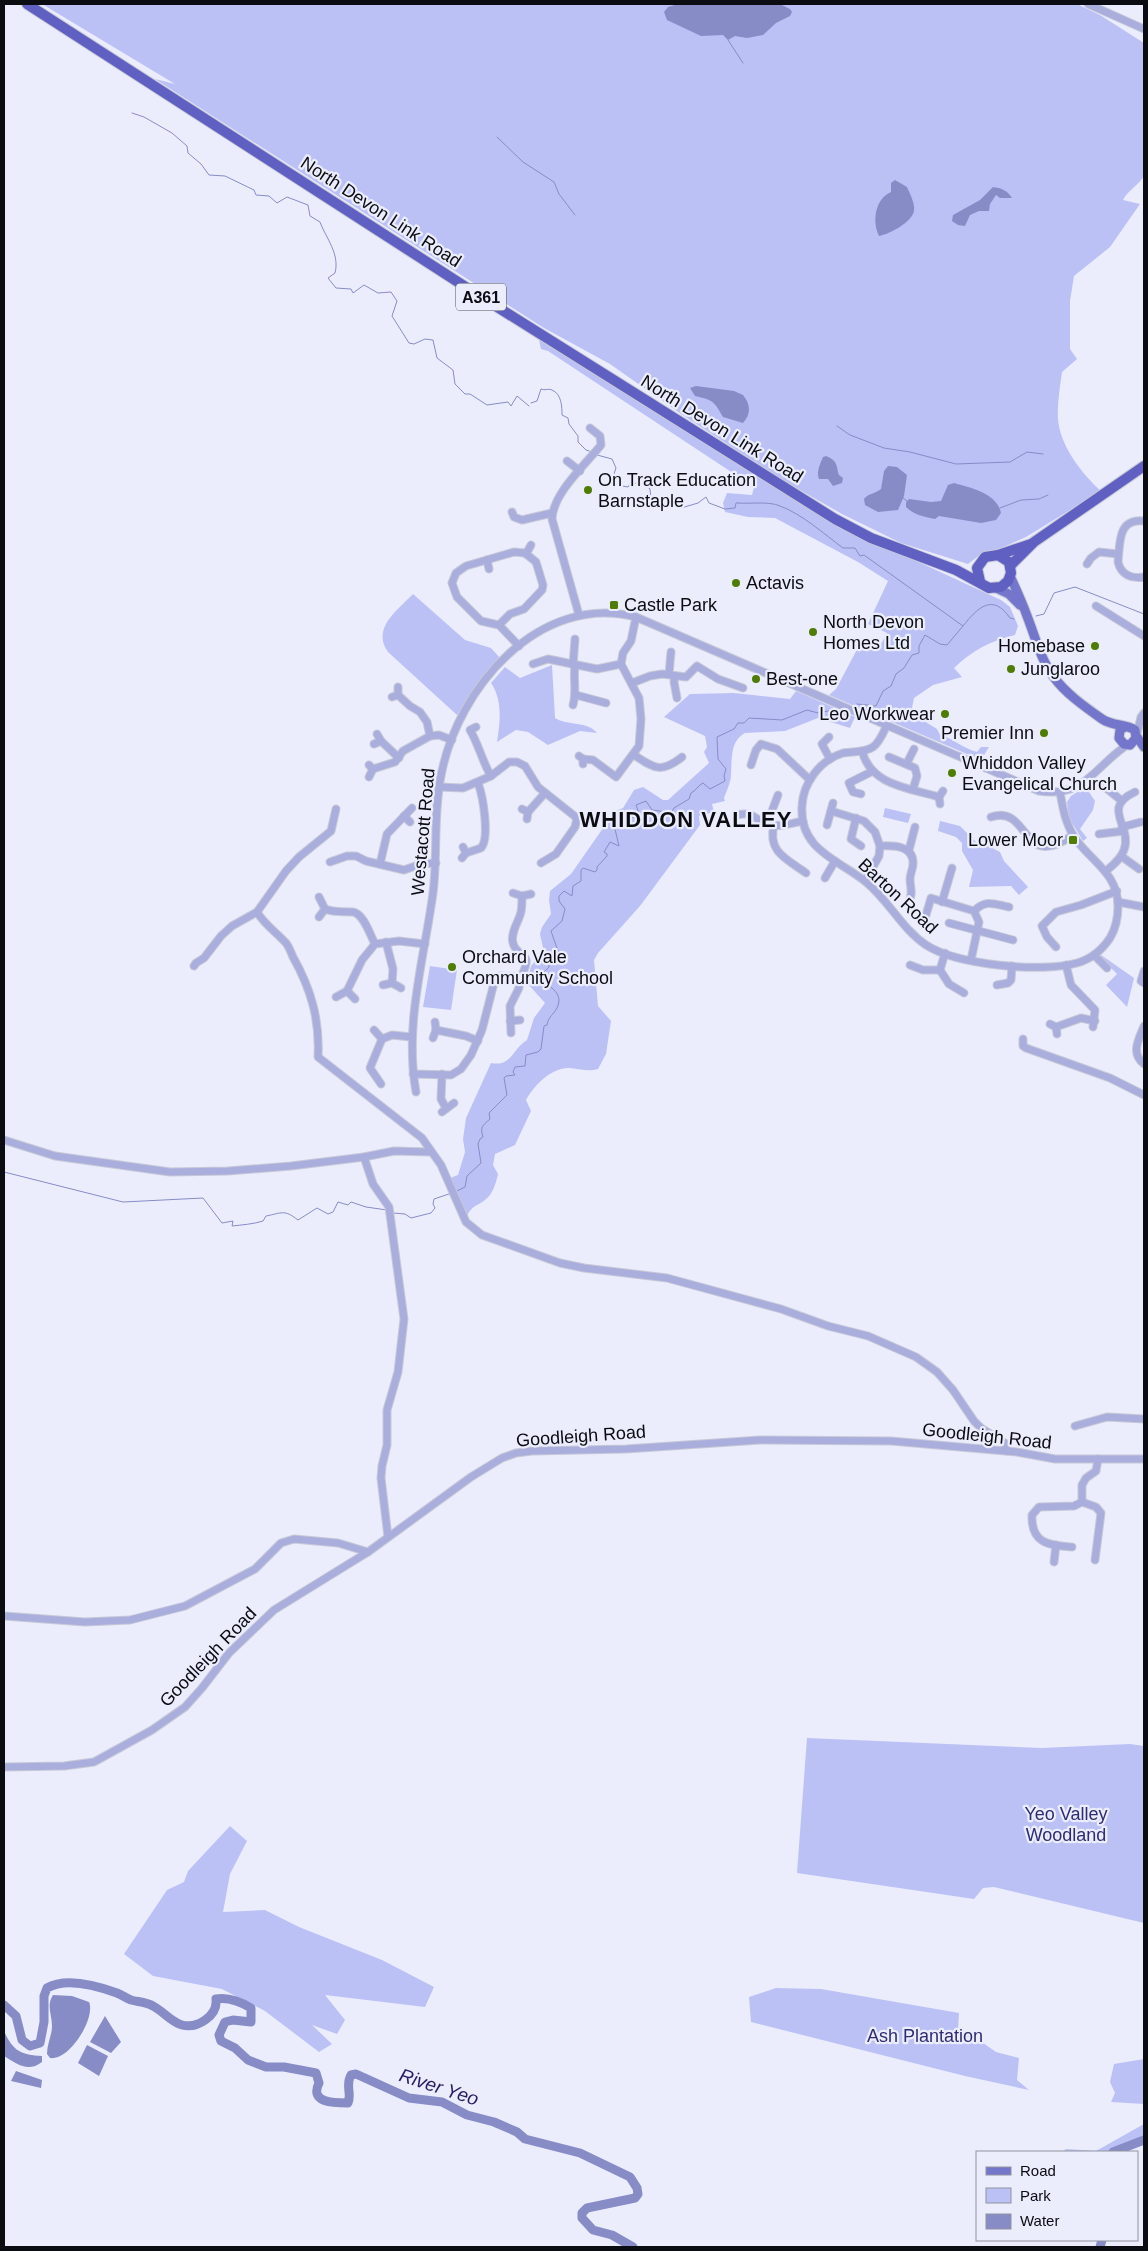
<svg xmlns="http://www.w3.org/2000/svg" width="1148" height="2251" font-family="Helvetica,sans-serif">
<rect width="100%" height="100%" fill="#ebedfd"/>
<g fill="#bbc1f5">
<path d="M42,4H1077L1100,15L1144,43V176C1138,186 1128,190 1123,200L1140,204L1110,247L1074,276L1070,301V349L1077,359L1062,372C1060,387 1057,404 1058,419C1060,446 1082,474 1101,491L1026,537L997,550L985,551L968,564L901,543L842,514L786,482L681,414L610,364L544,328L155,79L175,84Z"/>
<path d="M539,340L548,343L860,535L1001,600L1010,607L1018,626L1015,635C992,640 971,651 954,668L962,677L933,685L914,698L911,713L937,729L940,735C953,738 962,748 977,752L981,747H989L981,760L829,695L836,689L862,640H865L867,637L881,644L887,633L868,624L888,581L858,562L775,518L748,517L725,512L723,503L727,493L752,495L754,487L548,351L541,349Z"/>
<path d="M413,594L465,640L491,648L500,658L479,681L457,715L388,652C371,628 398,610 413,594Z"/>
<path d="M552,665L555,718C567,726 588,721 597,733L580,731L548,745L528,732L516,730L497,742C500,722 503,701 491,683L505,667L520,678Z"/>
<path d="M796,691L855,717L850,728L818,718L785,731L745,733C730,741 732,759 731,774C731,782 727,790 724,798L725,801L712,804L714,812L699,816L700,825L640,906L598,953L594,960L598,1006L611,1021L606,1054L598,1069C588,1072 581,1069 570,1068C552,1067 534,1085 526,1100L531,1111L515,1145L495,1154L493,1165L498,1174C496,1183 493,1194 485,1200C477,1206 471,1206 467,1216L450,1178L458,1175L465,1152L463,1139L466,1118L491,1063C512,1067 512,1049 527,1040L534,1018L545,1003L527,983L531,966L540,955L543,948L540,934L542,927L551,914L549,900L550,891L571,874L615,811L623,808L634,790L643,787L663,800H668L709,763L704,752L707,747L705,736L664,717L690,694L734,693L790,699Z"/>
<polygon points="1089,785 1087,789 1095,801 1093,810 1080,829 1087,838 1083,841 1069,818 1067,802 1071,796"/>
<polygon points="885,808 911,814 908,823 883,817"/>
<polygon points="940,821 960,826 978,844 983,843 1000,852 1004,861 1028,887 1019,895 1011,886 969,887 973,870 962,851 962,843 956,837 938,831"/>
<polygon points="1101,955 1134,978 1127,1007 1106,985 1117,974 1100,957"/>
<polygon points="430,966 457,970 451,1010 423,1007"/>
<polygon points="807,1738 1042,1748 1130,1744 1144,1746 1144,1923 994,1887 983,1888 974,1899 797,1873"/>
<polygon points="230,1826 247,1841 230,1874 223,1912 265,1910 299,1927 382,1960 434,1987 425,2007 325,1995 345,2020 337,2034 312,2025 332,2044 319,2052 265,2011 222,1989 153,1976 124,1954 167,1890 184,1882 188,1871"/>
<polygon points="776,1988 821,1989 959,2013 958,2030 976,2038 996,2052 1019,2058 1017,2080 1029,2090 965,2076 751,2022 749,1997"/>
<polygon points="1144,2059 1144,2104 1111,2102 1115,2093 1110,2082 1114,2064"/>
<polygon points="1144,2124 1144,2143 1122,2152 1062,2152 1066,2149 1096,2151"/>
</g>
<g fill="#878cc7">
<polygon points="678,4 780,4 790,9 792,12 790,16 776,23 763,35 747,38 735,36 728,40 723,35 701,36 667,20 664,12 668,7"/>
<path d="M895,180L907,187C910,194 915,203 914,211C912,222 890,234 879,236C872,221 875,199 891,192V183Z"/>
<path d="M993,187C1001,188 1007,190 1012,198H1000L996,195L990,204L989,211H979L970,215L965,226L958,225L952,221L953,215L980,200Z"/>
<path d="M696,386L734,391L743,395C751,405 751,414 743,423L723,417C714,401 713,400 695,396L690,388Z"/>
<path d="M826,456C838,461 836,465 839,475L843,478L842,483L833,486L828,479H819C816,472 820,464 823,457Z"/>
<path d="M888,466L897,467L907,475L904,496L898,510L878,512L865,505L864,499C869,493 875,494 881,489L884,471Z"/>
<path d="M954,483C971,488 997,493 1001,513L996,520L981,523L939,516L935,519C925,517 914,515 906,507V502L909,499L931,502L941,501L948,485Z"/>
<path d="M53,1995L72,1996L89,2002C96,2017 70,2061 50,2058L47,2054C47,2044 52,2035 52,2026C52,2014 46,2006 53,1995Z"/>
<polygon points="105,2016 121,2042 111,2053 90,2042"/>
<path d="M4,2031C13,2051 21,2055 42,2056V2062C28,2073 17,2064 4,2056Z"/>
<polygon points="87,2045 108,2056 99,2076 78,2063"/>
<polygon points="16,2071 42,2080 41,2088 11,2081"/>
</g>
<g fill="none" stroke-linecap="round" stroke-linejoin="round">
<g stroke="#878cc7" stroke-width="1">
<polyline points="728,40 743,63"/>
<path d="M132,113L144,117L172,133L187,146L188,153L201,164L209,175L225,176L254,190L256,195L269,196L277,203L287,197L308,205L310,216L320,222C326,238 340,254 335,273L328,278L336,288L351,289L353,293L364,285L378,293L391,292L397,301L392,316L409,343L414,344L425,339L433,340L437,358L453,370L455,384L465,394H470L487,405L508,402L511,406L517,396L529,406"/>
<polyline points="497,137 523,162 554,182 559,194 575,215"/>
<path d="M531,403L537,401L541,389C545,391 548,388 552,390C562,394 562,408 562,415L568,418L569,424L578,436V442L586,450L592,452"/>
<polyline points="837,426 850,435 884,448 910,452 956,464 1010,462 1027,452 1043,454"/>
<path d="M597,455L612,459L616,468L614,474L622,486L628,487L632,481L638,485L643,483L650,489L651,500L655,502L667,496V502L675,503L681,508L698,503L706,497L709,503L725,509L735,508L736,503H738C751,504 769,501 780,506C802,514 824,534 843,548H855L860,556L864,555L963,626C978,607 993,593 1010,618L1014,619"/>
<polyline points="903,498 907,501"/>
<polyline points="1000,508 1021,500 1039,499 1048,495"/>
<polyline points="1036,616 1044,614 1054,593 1075,587 1144,614"/>
<polyline points="857,704 876,706 883,691 891,686 896,674 904,668 912,655 919,653 919,646 925,635 940,644 947,645 963,626"/>
<path d="M4,1172L123,1202L203,1198L222,1223L233,1221L232,1226C241,1225 254,1224 263,1221L266,1216C282,1213 284,1209 298,1220L317,1208L328,1214L333,1212L338,1202L348,1205L351,1202L366,1207L387,1210"/>
<path d="M455,1192L465,1187L467,1176L481,1163L478,1144L480,1139L483,1137C480,1127 482,1126 490,1119L489,1113L507,1095L504,1078L506,1076L515,1075L513,1072L515,1067L525,1066L526,1055L538,1052L541,1049L544,1026L547,1025C548,1017 554,1014 557,1008C565,991 546,987 540,976L549,967V959L559,954L551,931L562,921L565,909L559,901V896L564,891L572,896L573,886L581,881V870L583,868L595,872L597,870V867L607,856V854L604,852L610,842L619,846L614,825L628,818L640,816L636,805L646,801L652,810L660,811L669,816L674,808L689,799L691,793C696,791 698,785 703,783L710,789L725,781L724,776L726,769L718,759L717,737L734,729L738,723H744L749,718L782,720L807,710L818,713L833,710L850,716"/>
<polyline points="393,1213 405,1214 411,1218 431,1213 435,1208 433,1204 434,1199 449,1194"/>
</g>
<g stroke="#878cc7" stroke-width="9">
<path d="M4,2005L16,2016L22,2040L30,2046L40,2043L44,2022V1996L47,1988C66,1977 98,1986 117,1993C122,1995 126,1998 131,2000C139,2002 146,2002 153,2006C163,2011 171,2022 182,2025C197,2029 218,2016 216,1999C228,1997 241,2002 251,2008V2022L233,2020L225,2022L219,2035L221,2041L235,2048L248,2060L266,2067H284L316,2073L319,2083C309,2103 334,2103 348,2103C352,2094 345,2085 351,2075L356,2074L409,2098L442,2102L467,2115L494,2122L517,2132L525,2139L580,2153L630,2177L637,2188L638,2194L635,2198L587,2208L582,2213V2218L593,2230L612,2235L633,2247"/>
<polyline points="1113,2152 1144,2140"/>
<polyline points="1100,2247 1102,2240"/>
</g>
<defs>
<g id="minor">
<polyline points="1088,4 1144,29"/>
<polyline points="567,461 580,471"/>
<polyline points="512,512 514,517 522,520 552,513"/>
<path d="M1144,521C1118,518 1120,542 1118,562C1121,575 1132,579 1144,577"/>
<polyline points="526,554 531,545"/>
<polyline points="487,560 489,569"/>
<polyline points="1087,564 1091,558 1099,552 1118,554"/>
<polyline points="1096,606 1144,636"/>
<path d="M579,615L552,519C553,493 586,464 601,445L600,436L590,428"/>
<polyline points="499,625 510,614 524,609 542,590 543,585 536,562 525,553 514,552 466,566 456,573 452,583 457,597 481,621 499,625 519,646"/>
<polyline points="533,664 548,659 597,669 621,664"/>
<polyline points="573,665 575,639"/>
<polyline points="669,674 671,652"/>
<polyline points="675,676 674,682 677,698"/>
<polyline points="632,683 650,676 662,674 686,677 697,666 718,679 743,688"/>
<polyline points="398,695 410,706 420,712 427,722 430,736"/>
<polyline points="576,695 606,703"/>
<polyline points="392,697 398,695 398,687"/>
<path d="M573,705C577,691 573,679 575,666"/>
<path d="M887,725C883,733 880,742 873,747C864,753 853,751 843,753C820,760 803,783 802,806C799,850 839,860 866,882C889,901 902,929 926,945C957,965 1042,973 1077,963C1091,959 1102,950 1110,938C1116,928 1118,918 1118,906C1118,875 1094,863 1077,841C1066,826 1063,810 1060,792"/>
<path d="M476,727L470,730C479,745 482,761 491,776"/>
<polyline points="1137,734 1141,717 1144,713"/>
<polyline points="829,737 822,744 830,759"/>
<polyline points="381,741 399,758"/>
<polyline points="374,744 381,741 377,734"/>
<path d="M862,751C871,786 910,788 939,797"/>
<path d="M634,755C654,768 661,774 682,757"/>
<polyline points="579,756 583,759 583,764"/>
<polyline points="889,757 915,768 917,776 913,789"/>
<polyline points="583,759 593,760 616,777 639,746 641,719 639,698 621,664 623,653 631,641 636,617"/>
<polyline points="907,763 914,749"/>
<polyline points="369,765 373,769 369,777"/>
<polyline points="751,765 756,750 761,744 777,749 810,780"/>
<polyline points="373,769 395,762 403,751 430,736 439,735 452,740"/>
<polyline points="439,787 463,788 491,776 509,762 517,762 525,766 538,787 577,818 575,827 556,854 541,863"/>
<polyline points="1106,788 1122,801"/>
<polyline points="861,794 853,792 849,783 871,772"/>
<polyline points="940,804 939,797 943,791"/>
<path d="M336,809L331,831L299,857L286,871L257,912C264,924 276,932 286,943C289,947 291,952 293,957C311,989 320,1020 318,1057L422,1138L441,1165L466,1222L482,1235L560,1263L584,1268L667,1278L781,1309L828,1326L868,1336L916,1357L937,1372L953,1390L974,1421L981,1428L1005,1443L1007,1451"/>
<polyline points="522,809 528,812 527,819"/>
<polyline points="831,811 864,821 875,832 880,846 879,856 865,881"/>
<polyline points="528,812 545,793"/>
<path d="M737,815C754,811 753,819 767,824C778,828 792,823 803,821"/>
<polyline points="404,816 410,822"/>
<path d="M991,817C1031,804 1020,873 1073,835"/>
<polyline points="856,818 851,839 861,846"/>
<polyline points="767,824 778,795"/>
<path d="M774,825C767,852 787,859 806,873"/>
<polyline points="827,825 833,803"/>
<polyline points="1122,827 1141,822"/>
<polyline points="1099,834 1124,831"/>
<path d="M880,846C894,845 914,846 913,864C913,869 910,874 910,879C910,887 913,891 910,899"/>
<polyline points="909,850 915,827"/>
<path d="M466,853L481,848C490,838 483,796 478,783"/>
<polyline points="1121,856 1139,869"/>
<polyline points="462,858 466,853 463,847"/>
<polyline points="330,862 347,856 356,856 366,861 404,870 421,864 436,863"/>
<polyline points="380,864 387,834 412,808"/>
<path d="M1106,871C1113,865 1121,859 1124,850C1133,826 1100,808 1135,792"/>
<polyline points="825,878 835,861"/>
<polyline points="513,893 522,896 531,894"/>
<path d="M319,897L325,909C335,913 343,911 353,912C364,914 370,935 375,944"/>
<polyline points="942,902 952,868"/>
<polyline points="1118,902 1144,907"/>
<path d="M974,911C986,899 994,904 1009,907"/>
<polyline points="926,915 931,898 974,911 979,922 971,960"/>
<polyline points="319,917 325,909"/>
<polyline points="949,923 1013,940"/>
<polyline points="386,942 393,969 392,983"/>
<polyline points="1056,947 1047,937 1042,926 1056,912 1081,905 1117,891"/>
<polyline points="945,953 940,970 949,984 964,993"/>
<polyline points="1094,955 1107,968"/>
<polyline points="910,965 923,970 940,970"/>
<polyline points="1066,965 1071,985 1095,1010 1093,1027"/>
<polyline points="194,966 196,963 204,958 221,936 232,926 257,912"/>
<polyline points="1144,971 1141,981 1144,983"/>
<polyline points="383,985 392,983 401,988"/>
<polyline points="997,985 1008,983 1011,980 1012,966"/>
<polyline points="347,991 355,999"/>
<polyline points="336,997 347,991 362,960 375,944 399,941 425,944"/>
<polyline points="510,1021 520,1020"/>
<polyline points="1050,1024 1056,1027 1057,1034"/>
<path d="M1144,1026C1139,1039 1130,1053 1144,1064"/>
<polyline points="1056,1027 1081,1018 1095,1021"/>
<polyline points="374,1030 382,1039"/>
<polyline points="436,1030 466,1036 478,1041"/>
<polyline points="511,1033 510,1006 519,988 521,977"/>
<polyline points="433,1038 436,1030 435,1022"/>
<polyline points="1023,1039 1023,1046 1026,1048 1110,1078 1144,1095"/>
<path d="M413,1074L451,1075L461,1069L471,1055L482,1030L494,983L501,976L521,977C535,950 517,959 513,943C510,933 519,921 521,912C522,907 522,901 522,896"/>
<polyline points="442,1074 441,1099 446,1108"/>
<polyline points="381,1084 370,1068 382,1039 392,1035 411,1037"/>
<path d="M416,1092C404,1024 424,960 433,893C438,854 433,815 441,776C457,688 540,592 636,617L1039,791C1085,798 1093,768 1127,745"/>
<polyline points="442,1112 454,1103"/>
<polyline points="4,1140 55,1156 170,1172 228,1171 291,1166 364,1157 394,1151 430,1152"/>
<polyline points="364,1157 373,1184 389,1207 404,1319 398,1372 387,1410 387,1445 382,1466 381,1478 388,1537"/>
<polyline points="1075,1426 1107,1417 1144,1419"/>
<polyline points="1082,1502 1096,1507 1101,1513 1095,1560"/>
<path d="M1072,1547C1049,1545 1031,1544 1032,1515L1039,1507L1074,1506L1082,1502V1485L1086,1478L1096,1471L1098,1459"/>
<polyline points="1054,1562 1056,1545"/>
<polyline points="4,1616 85,1622 130,1620 185,1606 255,1569 281,1543 294,1539 338,1543 368,1552"/>
<polyline points="4,1767 64,1766 94,1762 152,1730 185,1707 202,1688 229,1653 274,1610 368,1552 471,1477 502,1458 516,1453 532,1451 626,1449 760,1440 891,1441 1017,1452 1055,1459 1144,1459"/>
</g>
<g id="major">
<path d="M1010,576C1016,589 1022,602 1027,616C1035,636 1040,658 1053,676C1065,693 1085,707 1102,719C1112,726 1126,724 1135,730L1136,738L1130,745L1124,744L1119,738L1120,730L1125,727"/>
<polyline points="996,588 1009,594 1020,605"/>
<polyline points="1137,737 1144,747"/>
</g>
<g id="highway">
<polyline points="27,4 475,293 835,519 871,538 956,570 989,588 1001,587 1008,581 1011,573 1009,562 998,555 985,557 977,568 980,581"/>
<polyline points="998,555 1031,544"/>
<polyline points="1010,566 1034,542 1144,466"/>
</g>
</defs>
<use href="#minor" stroke="#c7c9d7" stroke-width="9"/>
<use href="#major" stroke="#c7c9d7" stroke-width="11"/>
<use href="#highway" stroke="#c7c9d7" stroke-width="12"/>
<use href="#minor" stroke="#aaaedd" stroke-width="7"/>
<use href="#major" stroke="#7376ca" stroke-width="9"/>
<use href="#highway" stroke="#6060c2" stroke-width="10"/>
</g>
<g fill="#4f7c02" stroke="#ebedfd" stroke-width="2">
<circle cx="588" cy="490" r="5"/>
<circle cx="736" cy="583" r="5"/>
<rect x="609" y="600" width="10" height="10" rx="2.5"/>
<circle cx="813" cy="632" r="5"/>
<circle cx="1095" cy="646" r="5"/>
<circle cx="1011" cy="669" r="5"/>
<circle cx="756" cy="679" r="5"/>
<circle cx="945" cy="714" r="5"/>
<circle cx="1044" cy="733" r="5"/>
<circle cx="952" cy="773" r="5"/>
<rect x="1068" y="835" width="10" height="10" rx="2.5"/>
<circle cx="452" cy="967" r="5"/>
</g>
<g text-anchor="middle" dominant-baseline="central" stroke-width="4.5" stroke-linejoin="round" paint-order="stroke">
<rect fill="#ebedfd" stroke="#4e5058" stroke-width="1" x="456" y="283.5" width="50" height="27" rx="4"/>
<g font-size="16" font-weight="bold" fill="#0b0c11">
<text x="481" y="297">A361</text>
</g>
<g font-size="18" fill="#0b0c11" stroke="#ebedfd">
<text transform="translate(381 212) rotate(33)">North Devon Link Road</text>
<text transform="translate(722 429) rotate(32)">North Devon Link Road</text>
<text transform="translate(423 832) rotate(-85)">Westacott Road</text>
<text transform="translate(898 896) rotate(43)">Barton Road</text>
<text transform="translate(581 1436) rotate(-4)">Goodleigh Road</text>
<text transform="translate(987 1436) rotate(6)">Goodleigh Road</text>
<text transform="translate(208 1657) rotate(-46)">Goodleigh Road</text>
</g>
<g font-size="18" fill="#0b0c11" stroke="#ebedfd" text-anchor="start">
<text x="598" y="480">On Track Education<tspan x="598" dy="21">Barnstaple</tspan></text>
<text x="746" y="583">Actavis</text>
<text x="624" y="605">Castle Park</text>
<text x="823" y="622">North Devon<tspan x="823" dy="21">Homes Ltd</tspan></text>
<text x="1085" y="646" text-anchor="end">Homebase</text>
<text x="1021" y="669">Junglaroo</text>
<text x="766" y="679">Best-one</text>
<text x="935" y="714" text-anchor="end">Leo Workwear</text>
<text x="1034" y="733" text-anchor="end">Premier Inn</text>
<text x="962" y="763">Whiddon Valley<tspan x="962" dy="21">Evangelical Church</tspan></text>
<text x="1063" y="840" text-anchor="end">Lower Moor</text>
<text x="462" y="957">Orchard Vale<tspan x="462" dy="21">Community School</tspan></text>
</g>
<g font-size="18" fill="#2f2c73" stroke="#ebedfd">
<text x="1066" y="1814">Yeo Valley<tspan x="1066" dy="21">Woodland</tspan></text>
<text x="925" y="2036">Ash Plantation</text>
</g>
<g font-size="19" font-style="italic" fill="#251e65" stroke="#ebedfd">
<text transform="translate(439 2087) rotate(18)">River Yeo</text>
</g>
<g font-size="22" font-weight="bold" letter-spacing="1" fill="#0b0c11" stroke="#ebedfd">
<text x="686" y="819">WHIDDON VALLEY</text>
</g>
</g>
<rect width="1148" height="2251" fill="none" stroke="#0b0c11" stroke-width="10"/>
<rect x="976" y="2151" width="162" height="90" fill="#ebedfd" stroke="#91939f"/>
<rect x="986" y="2167" width="25" height="8" fill="#7376ca" stroke="#91939f"/>
<text x="1020" y="2176" font-size="15" fill="#0b0c11">Road</text>
<rect x="986" y="2188" width="25" height="15" fill="#bbc1f5" stroke="#91939f"/>
<text x="1020" y="2201" font-size="15" fill="#0b0c11">Park</text>
<rect x="986" y="2214" width="25" height="15" fill="#878cc7" stroke="#91939f"/>
<text x="1020" y="2226" font-size="15" fill="#0b0c11">Water</text>
</svg>
